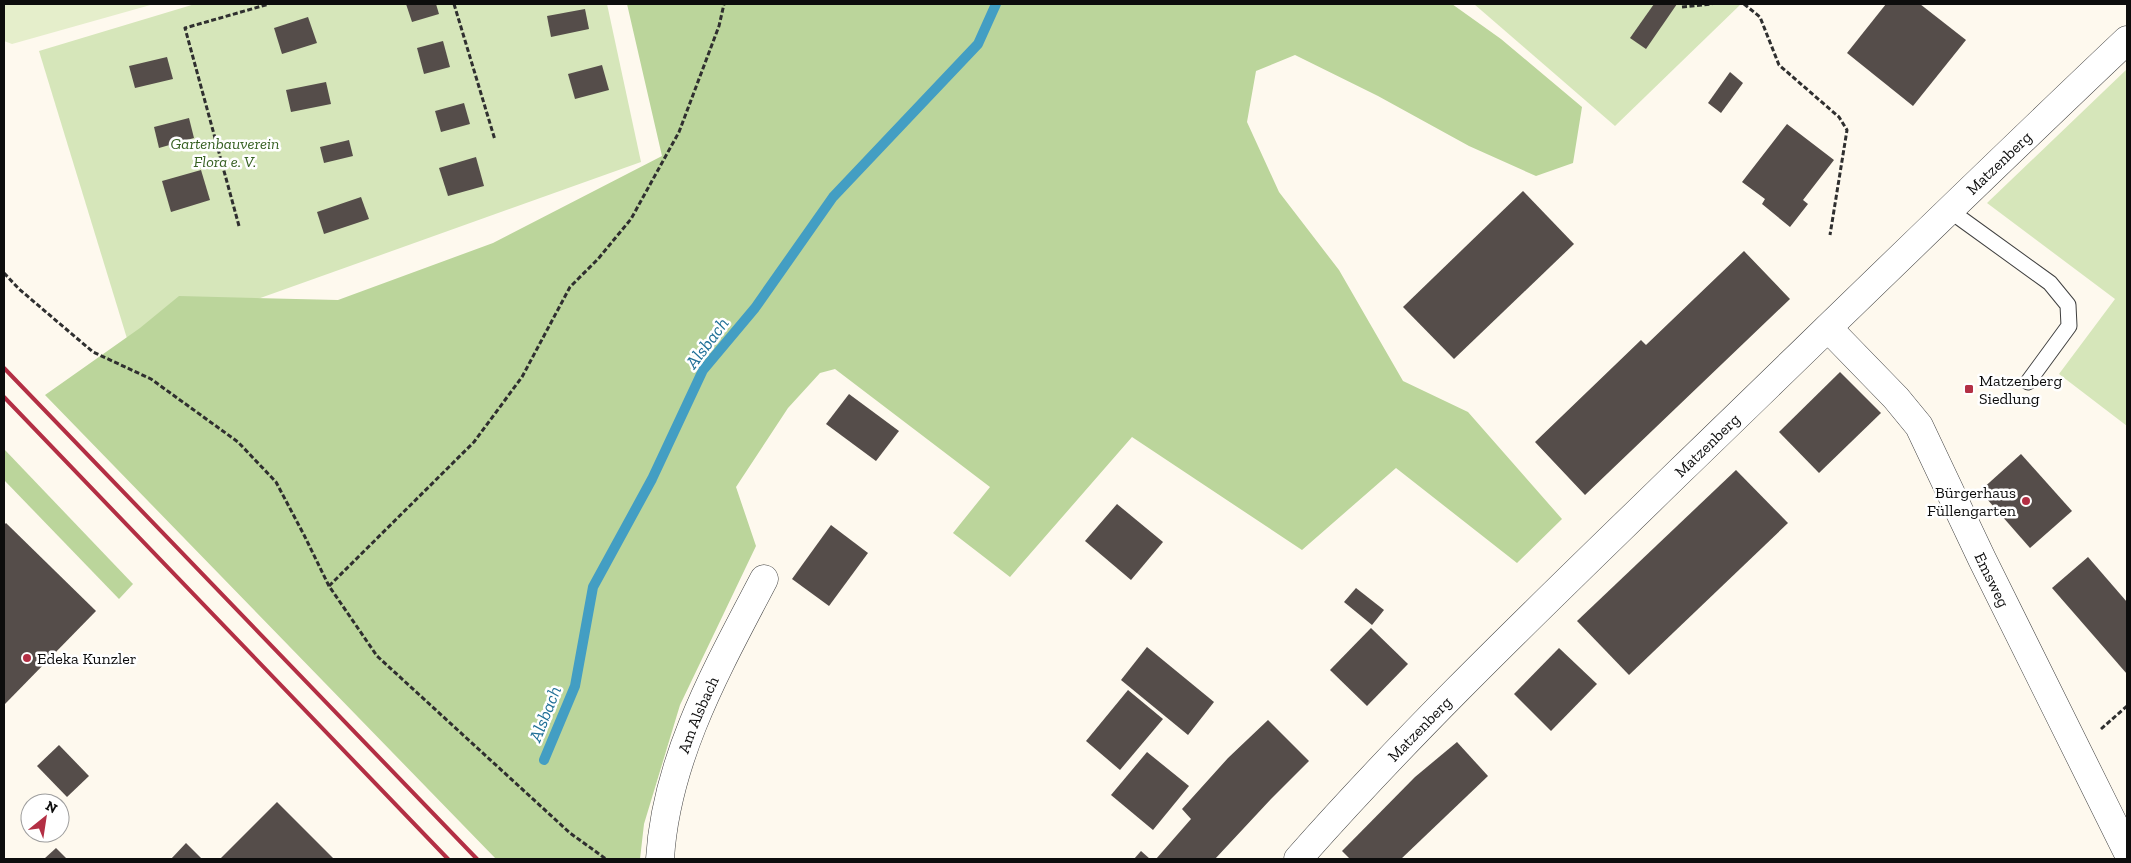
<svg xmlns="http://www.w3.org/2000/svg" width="2131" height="863" font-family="'Zilla Slab',serif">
<rect width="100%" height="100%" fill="#fef9ee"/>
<g fill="#d6e6ba">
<polygon points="195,4 607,4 641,162 129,345 39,51"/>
<polygon points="1474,4 1741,4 1615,126"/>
<polygon points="2127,69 2127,426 2059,374 2115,299 1987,203"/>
</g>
<g fill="#bbd59b">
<polygon points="627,4 1452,4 1501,39 1582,107 1573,163 1536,176 1469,146 1378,96 1295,55 1256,71 1247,122 1279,192 1339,270 1403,381 1468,412 1562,519 1517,563 1396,468 1302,550 1132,437 1010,577 953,533 990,487 835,369 820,373 788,408 736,487 756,546 680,705 644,824 640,859 496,859 45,395 140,328 179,296 338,300 493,243 662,156"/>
<polygon points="4,449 133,584 119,599 4,480"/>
</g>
<polygon fill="#e5eecb" points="4,4 154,4 12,44 4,41"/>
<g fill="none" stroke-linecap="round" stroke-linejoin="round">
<polyline stroke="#439ec3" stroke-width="10" points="544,760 575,686 593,587 652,479 703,370 755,308 833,197 978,44 996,4"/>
</g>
<g fill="#554d4a">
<polygon points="406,4 436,4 439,14 412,22"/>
<polygon points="1654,4 1677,4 1646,49 1630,38"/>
<polygon points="1886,4 1920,4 1966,40 1913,106 1847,53"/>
<polygon points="585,9 589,29 551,37 547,16"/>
<polygon points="308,17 317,43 282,54 274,28"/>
<polygon points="443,41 450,67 424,74 417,48"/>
<polygon points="167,57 173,79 135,88 129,66"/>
<polygon points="602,65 609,90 575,99 568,74"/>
<polygon points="1730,72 1743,83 1721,113 1708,103"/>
<polygon points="326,82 331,104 291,112 286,90"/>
<polygon points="464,103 470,124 441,132 435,111"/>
<polygon points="189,118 194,138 159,148 154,127"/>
<polygon points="1787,124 1834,160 1803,200 1808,204 1790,227 1762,204 1765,199 1742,182"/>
<polygon points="349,140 353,156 324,163 320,147"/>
<polygon points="476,157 484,186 448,196 439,168"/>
<polygon points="201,170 210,200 171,212 162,181"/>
<polygon points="1523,191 1574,244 1454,359 1403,307"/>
<polygon points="361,197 369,219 324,234 317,212"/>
<polygon points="1744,251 1790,299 1585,495 1535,442 1641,340 1646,345"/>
<polygon points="1840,372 1881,413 1819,473 1779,432"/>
<polygon points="849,394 899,431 876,461 826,424"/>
<polygon points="2021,454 2072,511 2030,548 1980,491"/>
<polygon points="1736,470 1788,523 1629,675 1577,621"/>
<polygon points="1117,504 1163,542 1131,580 1085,541"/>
<polygon points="6,523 96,611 4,705 4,525"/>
<polygon points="831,525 868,553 829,606 792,579"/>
<polygon points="2088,557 2127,602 2127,674 2052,588"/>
<polygon points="1356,588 1384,610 1372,625 1344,602"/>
<polygon points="1371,628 1408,664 1367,706 1330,670"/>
<polygon points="1147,647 1214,702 1188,735 1121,680"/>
<polygon points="1559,648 1597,684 1551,731 1514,694"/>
<polygon points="1128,690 1163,719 1120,770 1086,741"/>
<polygon points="1268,720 1309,761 1271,799 1215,859 1156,859 1191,819 1182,809 1228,758"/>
<polygon points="1457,742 1488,776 1401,859 1350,859 1342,851 1415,777"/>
<polygon points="59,745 89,776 67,797 37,766"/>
<polygon points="1147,752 1189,786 1153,830 1111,795"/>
<polygon points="277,802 334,859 220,859"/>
<polygon points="186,843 202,859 171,859"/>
<polygon points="56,848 67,859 44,859"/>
<polygon points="1141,851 1150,859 1134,859"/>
</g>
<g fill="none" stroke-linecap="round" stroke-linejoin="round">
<defs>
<polyline id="service" points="1949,210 2050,283 2068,305 2069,326 2028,382"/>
<g id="minor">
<path id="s1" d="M1828,328L1896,398L1919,426L1982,559L2127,851"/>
<path id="s2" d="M660,859C666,758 718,667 764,579"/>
<path id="s3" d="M1298,859C1418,723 1550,598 1680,471C1829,327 1977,182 2127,40"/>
</g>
</defs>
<use href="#service" stroke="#404040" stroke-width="17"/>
<use href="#minor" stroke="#404040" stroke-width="29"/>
<g stroke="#2f2f2f" stroke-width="3" stroke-dasharray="5 2.5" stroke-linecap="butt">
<polyline points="454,4 495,140"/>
<polyline points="1744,4 1760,17 1779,65 1839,117 1847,130 1830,235"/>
<polyline points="1682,7 1712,4"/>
<polyline points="239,226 185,28 269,4"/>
<polyline points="4,273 19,289 93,352 151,379 238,442 276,482 304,535 329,586 377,656 570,833 606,859"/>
<polyline points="329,586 474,442 522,377 570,287 598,259 631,219 679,132 719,26 724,4"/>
<polyline points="2101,729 2127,706"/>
</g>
<use href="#service" stroke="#fff" stroke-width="15"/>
<use href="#minor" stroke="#fff" stroke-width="28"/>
<g stroke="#b32f44" stroke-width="4">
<polyline points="4,368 477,859"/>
<polyline points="4,397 448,859"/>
</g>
</g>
<g fill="#b32f44" stroke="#fff" stroke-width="2">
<rect x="1964" y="384" width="10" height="10" rx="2.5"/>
<circle cx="2026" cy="501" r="5"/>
<circle cx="27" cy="658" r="5"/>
</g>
<g text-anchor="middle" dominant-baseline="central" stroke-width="5" stroke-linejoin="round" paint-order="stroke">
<g font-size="16" font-style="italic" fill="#366022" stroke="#fff">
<text x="225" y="143">Gartenbauverein<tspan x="225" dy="18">Flora e. V.</tspan></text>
</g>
<g font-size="16" fill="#0d0d0d" stroke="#fff">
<text stroke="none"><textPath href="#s3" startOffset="988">Matzenberg</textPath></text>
<text stroke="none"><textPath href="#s3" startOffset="582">Matzenberg</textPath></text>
<text stroke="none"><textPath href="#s1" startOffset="304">Emsweg</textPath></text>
<text stroke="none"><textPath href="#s2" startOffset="150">Am Alsbach</textPath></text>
<text stroke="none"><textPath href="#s3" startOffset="178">Matzenberg</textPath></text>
</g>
<g font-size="16" fill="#0d0d0d" stroke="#fff" text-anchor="start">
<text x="1979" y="380">Matzenberg<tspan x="1979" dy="18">Siedlung</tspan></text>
<text x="2016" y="492" text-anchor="end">Bürgerhaus<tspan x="2016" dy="18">Füllengarten</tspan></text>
<text x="37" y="658">Edeka Kunzler</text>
</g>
<g font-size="18" font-style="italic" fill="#1f6f96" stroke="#fff">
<text transform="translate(707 343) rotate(-53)">Alsbach</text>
<text transform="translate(545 714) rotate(-68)">Alsbach</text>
</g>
</g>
<rect width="2131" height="863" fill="none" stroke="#0d0d0d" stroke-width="10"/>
<g transform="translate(45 818) rotate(30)"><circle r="24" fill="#ffffff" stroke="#9e9e9e"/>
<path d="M0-4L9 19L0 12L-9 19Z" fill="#b32f44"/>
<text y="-8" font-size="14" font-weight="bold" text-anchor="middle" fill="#0d0d0d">N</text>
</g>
</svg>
